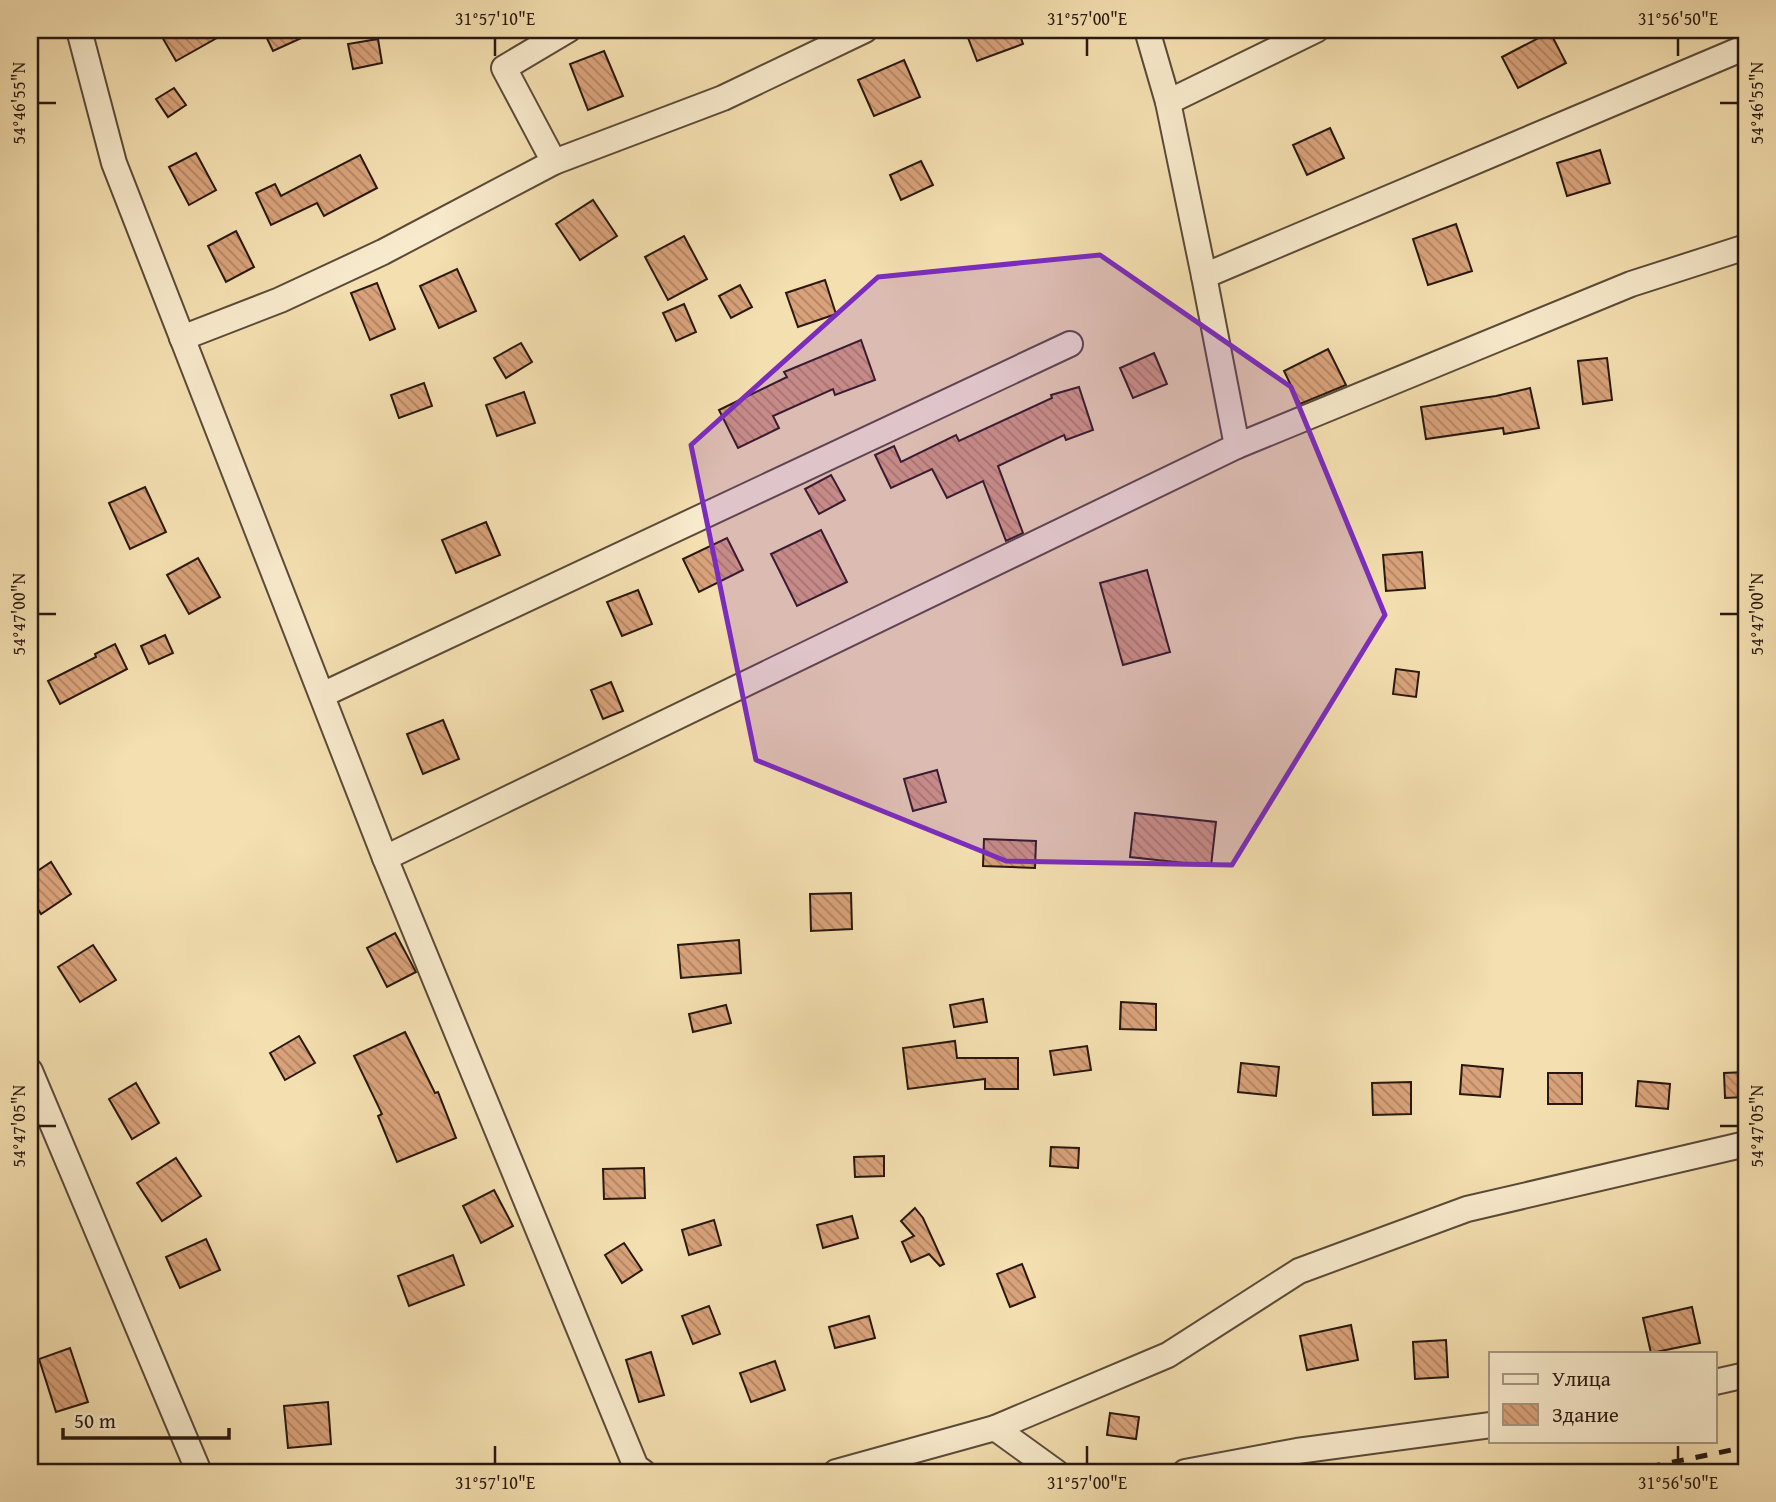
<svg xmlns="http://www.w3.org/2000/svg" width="1776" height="1502" font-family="'Gentium Book Plus',serif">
<defs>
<pattern id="building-back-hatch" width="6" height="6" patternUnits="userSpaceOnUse" patternTransform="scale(1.75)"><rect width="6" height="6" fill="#d9a27a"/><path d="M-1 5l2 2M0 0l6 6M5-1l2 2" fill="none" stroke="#b08363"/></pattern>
</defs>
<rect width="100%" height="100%" fill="#f4dfb0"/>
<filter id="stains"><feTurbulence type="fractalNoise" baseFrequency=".00286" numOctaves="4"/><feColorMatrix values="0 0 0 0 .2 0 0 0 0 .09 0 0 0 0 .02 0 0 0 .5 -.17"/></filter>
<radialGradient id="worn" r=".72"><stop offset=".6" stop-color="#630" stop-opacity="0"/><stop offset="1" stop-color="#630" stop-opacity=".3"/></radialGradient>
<g fill="url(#building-back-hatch)" stroke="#281810" stroke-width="2">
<polygon points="158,30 231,30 176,61"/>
<polygon points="263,30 319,30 273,51"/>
<polygon points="965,30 1018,30 1023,44 977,61"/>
<polygon points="1550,32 1566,63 1518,88 1502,57"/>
<polygon points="378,39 382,63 353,69 348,44"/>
<polygon points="604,51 623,96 588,110 570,64"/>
<polygon points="904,60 920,97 874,116 858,80"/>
<polygon points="174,88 186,105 168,117 156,99"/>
<polygon points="1330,128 1344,158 1307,175 1293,145"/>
<polygon points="1600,150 1610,183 1567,196 1557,163"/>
<polygon points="196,153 216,190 189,205 169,167"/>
<polygon points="360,155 377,188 324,216 317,203 271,225 256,193 275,184 281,196"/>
<polygon points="921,161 933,185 901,200 890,175"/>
<polygon points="593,200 617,236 580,260 556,224"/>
<polygon points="1456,224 1472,271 1428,285 1413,239"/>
<polygon points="236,231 254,267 226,282 208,246"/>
<polygon points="684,236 707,279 668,300 645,257"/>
<polygon points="457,269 476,311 439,328 420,286"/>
<polygon points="825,280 836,314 798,327 786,293"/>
<polygon points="377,283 395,329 370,340 351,293"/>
<polygon points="740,285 752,307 731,318 719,296"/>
<polygon points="684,304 696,332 676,341 663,313"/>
<polygon points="861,340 875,380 835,395 833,389 773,416 779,428 738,448 719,410 787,377 784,372"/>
<polygon points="521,343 532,362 506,378 494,358"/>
<polygon points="1328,349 1346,385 1300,404 1284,371"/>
<polygon points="1154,353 1167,384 1133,398 1120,368"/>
<polygon points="1607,358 1612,400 1583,404 1578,361"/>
<polygon points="424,383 432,406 399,418 391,395"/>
<polygon points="1079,387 1093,430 1066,440 1064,435 998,466 1023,533 1006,541 983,481 947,498 932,469 891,488 875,455 894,446 901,462 956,435 959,441 1052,398 1051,395"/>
<polygon points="1530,388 1539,428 1504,434 1503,428 1426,439 1421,407 1496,396"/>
<polygon points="524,392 535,423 497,436 486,405"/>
<polygon points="831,475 845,500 819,514 805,489"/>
<polygon points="145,487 166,532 130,549 109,503"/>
<polygon points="486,522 500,555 456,573 442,540"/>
<polygon points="821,530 847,582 797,606 771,554"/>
<polygon points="727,538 743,570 699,592 683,559"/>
<polygon points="1422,552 1425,588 1386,591 1383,555"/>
<polygon points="198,558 220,597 189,614 167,575"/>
<polygon points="1147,570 1170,652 1123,665 1100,583"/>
<polygon points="638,590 652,624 622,636 607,602"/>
<polygon points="165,635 173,653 149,664 141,646"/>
<polygon points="115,644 127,669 60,704 48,681 96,657 95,654"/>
<polygon points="1396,669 1419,672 1416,697 1393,694"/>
<polygon points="611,682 623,711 603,719 591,690"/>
<polygon points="443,720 459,759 423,774 407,734"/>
<polygon points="937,770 946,802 913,811 904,779"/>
<polygon points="1135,813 1216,822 1211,866 1130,857"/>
<polygon points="984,839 1036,841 1035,868 983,866"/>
<polygon points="51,862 71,894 41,914 30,897 30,876"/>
<polygon points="851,893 852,929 811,931 810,894"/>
<polygon points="395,933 416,972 387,987 367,948"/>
<polygon points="739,940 741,973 681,978 678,945"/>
<polygon points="93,945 116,980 80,1002 58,967"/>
<polygon points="983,999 987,1022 954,1027 950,1005"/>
<polygon points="1121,1002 1156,1004 1156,1030 1120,1029"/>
<polygon points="726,1005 731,1023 693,1032 689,1014"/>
<polygon points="405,1032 435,1093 438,1092 456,1138 397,1162 378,1116 382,1114 354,1056"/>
<polygon points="299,1036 315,1063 285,1080 270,1053"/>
<polygon points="955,1041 957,1058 1018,1058 1018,1089 985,1089 985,1079 908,1089 903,1048"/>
<polygon points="1087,1046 1091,1070 1054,1075 1050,1051"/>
<polygon points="1241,1063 1279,1067 1276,1096 1238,1092"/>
<polygon points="1462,1065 1503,1069 1500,1097 1460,1094"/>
<polygon points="1746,1072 1746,1097 1725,1098 1724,1073"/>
<rect x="1548" y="1073" width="34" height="31"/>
<polygon points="1638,1081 1670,1084 1668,1109 1636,1106"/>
<polygon points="1411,1082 1411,1114 1373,1115 1372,1083"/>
<polygon points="136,1083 159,1123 132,1139 109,1099"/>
<polygon points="1051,1147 1079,1148 1078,1168 1050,1166"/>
<polygon points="884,1156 884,1176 855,1177 854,1157"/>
<polygon points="176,1158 201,1196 162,1221 137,1183"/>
<polygon points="644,1168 645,1198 604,1199 603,1169"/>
<polygon points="494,1190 513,1226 481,1243 463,1206"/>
<polygon points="915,1208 923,1218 944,1264 940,1266 929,1254 911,1262 902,1242 914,1236 901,1221"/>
<polygon points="852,1216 858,1238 823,1248 817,1225"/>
<polygon points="714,1220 721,1245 689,1255 682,1230"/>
<polygon points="206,1239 220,1270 180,1288 166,1257"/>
<polygon points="624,1243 642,1270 622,1283 605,1255"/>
<polygon points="453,1255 464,1285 409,1306 398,1276"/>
<polygon points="1022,1264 1035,1297 1010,1307 997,1274"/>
<polygon points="709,1306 720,1334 693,1344 682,1316"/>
<polygon points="1692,1307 1700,1343 1651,1353 1643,1318"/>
<polygon points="869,1316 875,1338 835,1348 829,1327"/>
<polygon points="1351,1325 1358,1360 1307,1370 1300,1336"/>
<polygon points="1446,1340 1448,1377 1415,1379 1413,1342"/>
<polygon points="70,1348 88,1402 56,1412 39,1359"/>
<polygon points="651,1352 664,1395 639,1402 626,1360"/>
<polygon points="775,1361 785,1390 751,1402 740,1373"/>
<polygon points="328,1402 331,1444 288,1448 284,1406"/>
<polygon points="1110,1413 1139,1417 1136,1439 1107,1435"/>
</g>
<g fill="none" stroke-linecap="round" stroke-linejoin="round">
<defs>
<g id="minor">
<polyline points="79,30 114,163 385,858"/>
<polyline points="1147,30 1168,102 1204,276"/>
<polyline points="1168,102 1316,30"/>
<polyline points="554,162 723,98 865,30"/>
<polyline points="182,338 280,300 383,252 554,162 504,68 568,30"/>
<polyline points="1237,446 1631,284 1746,247"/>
<polyline points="322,695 1070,344"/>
<polyline points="30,1071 199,1472"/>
<polyline points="1715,1382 1746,1375"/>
<polyline points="995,1428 1168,1355 1299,1271 1467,1209 1746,1144"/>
<polyline points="643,1472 636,1467 385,858 1237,446 1204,276 1746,47"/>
<polyline points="836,1472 995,1428 1056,1472"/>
<polyline points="1185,1472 1297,1451 1491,1425"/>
</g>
</defs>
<use href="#minor" stroke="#5b4a38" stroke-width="28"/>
<use href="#minor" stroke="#f8eacc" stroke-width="24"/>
<g stroke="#281810" stroke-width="5" stroke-dasharray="12 12" stroke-linecap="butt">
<polyline points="1625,1472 1746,1447"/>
<polyline points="1707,1472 1746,1464"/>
</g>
</g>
<path fill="#7b2cbf" fill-opacity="0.2" stroke="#7b2cbf" stroke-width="5" stroke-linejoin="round" d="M1100,255L1291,387L1385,615L1232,865L1006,861L756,760L691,445L878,277Z"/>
<path fill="none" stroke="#281810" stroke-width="2.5" d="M495,38V56M1087,38V56M1678,38V56M38,103H56M1720,103H1738M38,614H56M1720,614H1738M38,1126H56M1720,1126H1738M495,1446V1464M1087,1446V1464M1678,1446V1464"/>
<rect width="1776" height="1502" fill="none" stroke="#f4dfb0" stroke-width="77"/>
<rect x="1489" y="1352" width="228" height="91" fill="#f8eacc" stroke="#a59681" stroke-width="2"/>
<rect x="1503" y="1374" width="35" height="10" fill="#f8eacc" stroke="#a59681" stroke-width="2"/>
<text x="1552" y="1386" font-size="21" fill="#281810">Улица</text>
<rect x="1503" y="1404" width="35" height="21" fill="url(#building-back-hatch)" stroke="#a59681" stroke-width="2"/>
<text x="1552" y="1422" font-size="21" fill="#281810">Здание</text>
<path d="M63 1428v10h166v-10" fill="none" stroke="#281810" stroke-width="3.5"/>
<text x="74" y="1428" font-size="21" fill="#281810" stroke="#f8eacc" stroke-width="5" paint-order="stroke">50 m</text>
<rect x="38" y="38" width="1700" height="1426" fill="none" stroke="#281810" stroke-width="2.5"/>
<g font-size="18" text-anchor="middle" fill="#281810">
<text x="495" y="25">31°57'10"E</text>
<text x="1087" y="25">31°57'00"E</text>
<text x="1678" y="25">31°56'50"E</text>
<text transform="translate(1757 103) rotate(-90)" y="6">54°46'55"N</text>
<text transform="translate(19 103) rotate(-90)" y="6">54°46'55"N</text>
<text transform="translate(1757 614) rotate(-90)" y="6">54°47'00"N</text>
<text transform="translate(19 614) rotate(-90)" y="6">54°47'00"N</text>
<text transform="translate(1757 1126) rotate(-90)" y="6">54°47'05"N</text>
<text transform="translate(19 1126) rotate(-90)" y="6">54°47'05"N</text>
<text x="495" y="1489">31°57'10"E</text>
<text x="1087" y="1489">31°57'00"E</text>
<text x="1678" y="1489">31°56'50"E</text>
</g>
<rect width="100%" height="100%" filter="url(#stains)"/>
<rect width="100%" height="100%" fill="url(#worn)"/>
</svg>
